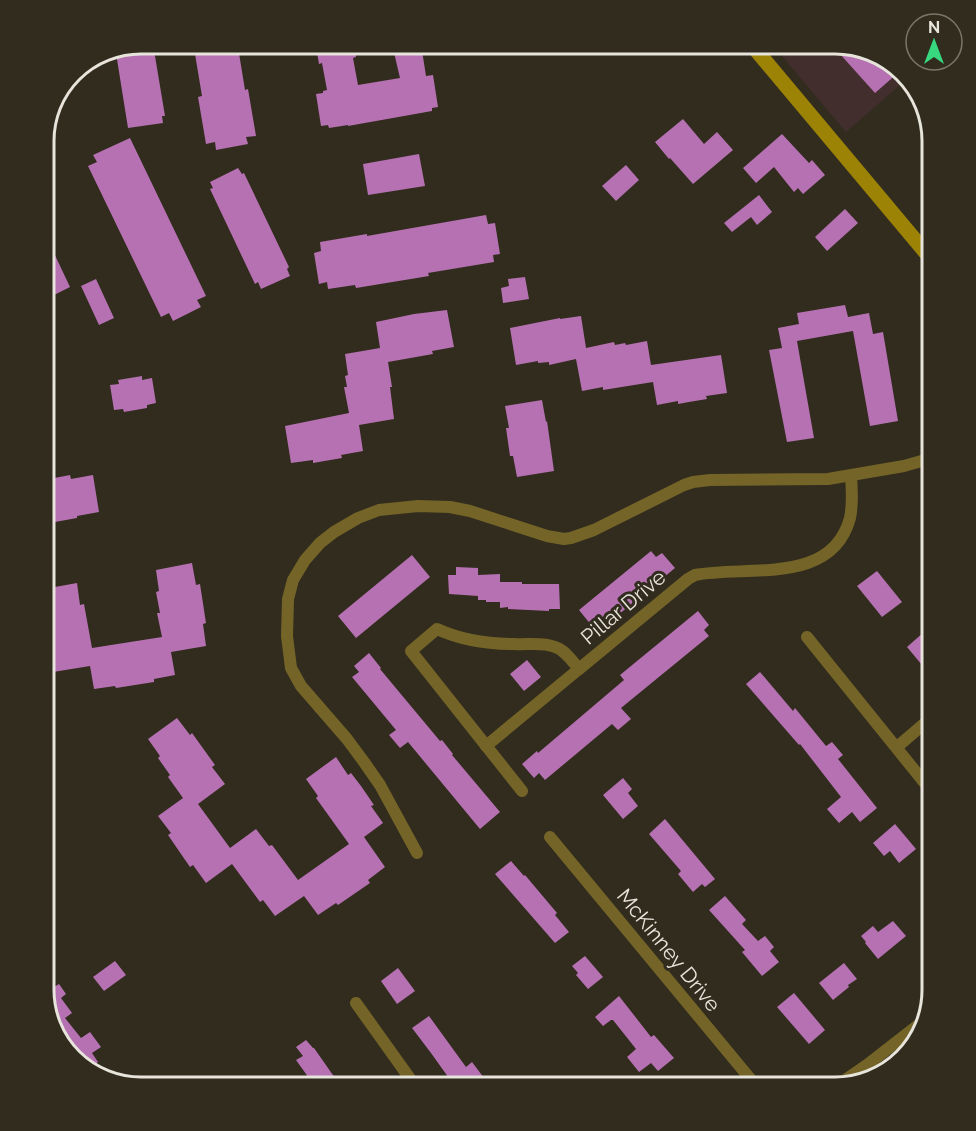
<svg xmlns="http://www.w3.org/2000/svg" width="976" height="1131" font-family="Raleway,sans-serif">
<rect width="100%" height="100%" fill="#312c1e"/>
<polygon fill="#422e2d" points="772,44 841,44 884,56 908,78 846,132"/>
<g fill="#b671b2">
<polygon points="141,44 153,44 165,116 162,116 163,123 128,128 116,53"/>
<polygon points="199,44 234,44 235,47 238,47 245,90 248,89 256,136 246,137 248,144 216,150 215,142 206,144 198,97 202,96 195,54 198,53 197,46 200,46"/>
<polygon points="322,44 354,44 356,57 353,58 358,85 400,78 392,44 421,44 426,76 433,75 438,107 432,108 432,111 348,126 348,125 329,128 328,125 321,126 316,94 323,93 323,91 327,90 322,63 319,64 316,46 322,45"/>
<polygon points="831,44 841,44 884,56 899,72 875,93"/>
<polygon points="683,119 704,144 717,132 733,150 693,184 670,158 669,159 655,142"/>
<polygon points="782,134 809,163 812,160 825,175 803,194 798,188 794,192 774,167 756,183 743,168"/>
<polygon points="130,138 206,296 197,300 201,307 173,321 169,313 161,317 88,166 97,162 93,155"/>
<polygon points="419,154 425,186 368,195 363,164"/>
<polygon points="626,165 639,180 616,201 602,186"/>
<polygon points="238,168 242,174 244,173 289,267 287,269 290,276 261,289 258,282 255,284 210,189 213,188 210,182"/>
<polygon points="759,195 772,212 757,225 751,217 732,232 724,223"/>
<polygon points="845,209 858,223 827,251 815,237"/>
<polygon points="486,215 488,224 495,223 500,254 493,255 494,262 428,273 429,276 356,288 355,285 328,289 327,282 319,284 314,253 321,251 320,242 367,234 367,236"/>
<polygon points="44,232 70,287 44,300"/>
<polygon points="525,277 529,299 503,303 501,288 509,286 508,279"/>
<polygon points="96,279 114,318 99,325 81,286"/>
<polygon points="845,305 848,317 869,313 873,334 883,332 898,421 870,426 853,331 797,341 814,438 787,442 769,350 782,348 778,328 799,324 797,313"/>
<polygon points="447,310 454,347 432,351 433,354 388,362 392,387 390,387 394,419 359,425 363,451 341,455 342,458 313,463 313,460 291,463 285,426 349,413 344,387 347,387 345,376 348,375 345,354 380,348 376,322 414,314"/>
<polygon points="581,316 586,348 614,342 615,345 625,343 626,345 647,341 651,365 721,355 727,393 706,396 707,399 689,402 678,404 678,401 657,405 653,382 603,390 603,387 582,391 576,359 549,365 549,362 538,363 538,361 516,365 510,328 560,318 560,319"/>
<polygon points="142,376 142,380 152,378 156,403 147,405 147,408 124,412 123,409 114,410 110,385 119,384 118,380"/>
<polygon points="542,400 546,422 547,421 554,471 517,477 513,456 510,456 506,428 509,428 505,406"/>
<polygon points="70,475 71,479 93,475 99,512 77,516 77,518 44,524 44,480"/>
<polygon points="651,551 656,557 662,553 675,568 606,625 605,623 596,631 579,610"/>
<polygon points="412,555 430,577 356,638 338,616"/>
<polygon points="192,563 196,585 200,584 206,623 203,624 206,646 171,652 175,675 154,679 154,682 116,688 115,686 94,689 90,666 53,672 50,650 46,651 44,635 44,589 77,583 80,605 84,604 92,648 162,637 157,613 160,613 156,592 159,591 156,570"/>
<polygon points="456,567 478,568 478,575 500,574 500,582 522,582 522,584 559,584 560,609 549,609 549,611 508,609 508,607 500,608 500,602 486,602 486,600 478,600 478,596 449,594 448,575 456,575"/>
<polygon points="877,571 902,602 882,617 857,586"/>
<polygon points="698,611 709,625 704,630 709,636 621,708 631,719 618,730 612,724 545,780 539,773 534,778 522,764 537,751 538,753 624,680 620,675"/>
<polygon points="932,625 932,656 922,665 907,647"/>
<polygon points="369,653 381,668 380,669 440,741 442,740 453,754 452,755 500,812 480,829 408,742 400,748 389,735 396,730 352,677 359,672 354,666"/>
<polygon points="527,660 541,677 524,691 510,674"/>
<polygon points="760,672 793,711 795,708 826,746 832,742 843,755 838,759 877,808 860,822 852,812 839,823 827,809 841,797 800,744 799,745 746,684"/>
<polygon points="177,718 190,735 192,733 215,765 212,767 225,784 198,804 230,848 256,829 269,846 272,845 298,880 349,844 316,798 318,796 306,779 336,757 348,775 351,773 361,786 374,805 371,806 383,823 364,837 385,867 368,880 370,883 338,905 336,903 318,915 304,896 275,916 263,900 260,902 232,864 206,883 193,865 190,867 181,854 168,835 171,833 158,816 183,798 168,777 170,775 158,758 160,756 148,739"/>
<polygon points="623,778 632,789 628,793 638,806 623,819 603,795"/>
<polygon points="665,819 715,879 705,887 702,884 693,892 678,874 681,871 649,834"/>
<polygon points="895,824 916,849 899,863 890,851 884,856 873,843"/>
<polygon points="511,861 524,876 525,875 557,913 555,915 569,932 555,943 495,874"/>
<polygon points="725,896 746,920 742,924 758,941 765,936 774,947 770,951 779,962 762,976 742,952 745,950 709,910"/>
<polygon points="893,921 906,936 878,959 865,943 866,942 861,936 873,926 878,932"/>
<polygon points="585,956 603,977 588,989 576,975 578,973 572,966"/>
<polygon points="115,961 126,975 104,991 93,977"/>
<polygon points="844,963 857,979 848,985 849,987 833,1000 819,983"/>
<polygon points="398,968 415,991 397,1004 381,981"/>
<polygon points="44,973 54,987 59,984 66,994 61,998 72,1013 65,1018 81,1038 90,1032 101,1047 92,1053 98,1062 88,1070 63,1049 44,991"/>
<polygon points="794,993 825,1030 809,1044 777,1007"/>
<polygon points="619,996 651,1037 654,1035 674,1058 658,1071 651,1063 639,1072 627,1057 636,1049 613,1020 611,1020 603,1026 595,1017"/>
<polygon points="429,1016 466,1067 472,1062 484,1078 477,1083 480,1088 456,1088 431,1053 412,1028"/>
<polygon points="306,1040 313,1048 314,1048 342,1088 316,1088 296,1060 303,1056 296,1047"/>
</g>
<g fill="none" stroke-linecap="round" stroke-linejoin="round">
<g stroke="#746427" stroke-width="12">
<polyline points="807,637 932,792"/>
<polyline points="486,746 579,669"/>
<polyline points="897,747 932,717"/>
<path d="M522,791L411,651L437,629C461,640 487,644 514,644C527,645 543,642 555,647C565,650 572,661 579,669L688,579L695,575C747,565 832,586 850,518C853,504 852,489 851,476"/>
<polyline points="550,837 757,1087"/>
<polyline points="417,853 380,785 364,762 347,739 301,686 291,668 287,636 288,599 293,580 305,560 320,543 334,532 358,518 379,510 418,506 450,507 470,511 547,536 564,539 571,538 594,530 684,485 693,482 710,480 828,479 904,466 932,458"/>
<polyline points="356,1003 416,1087"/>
<polyline points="835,1087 867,1065 926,1019"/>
</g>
<polyline stroke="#9c8205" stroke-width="15" points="751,44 932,260"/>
</g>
<g text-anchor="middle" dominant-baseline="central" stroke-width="6" stroke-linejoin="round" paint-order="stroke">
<g font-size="21" fill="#e7e4db" stroke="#312c1e">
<text transform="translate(623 607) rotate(-40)">Pillar Drive</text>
<text transform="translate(669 950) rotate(51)">McKinney Drive</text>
</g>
</g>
<path d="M0 0H976V1131H0ZM141 54H835A87 87 0 0 1 922 141V990A87 87 0 0 1 835 1077H141A87 87 0 0 1 54 990V141A87 87 0 0 1 141 54Z" fill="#312c1e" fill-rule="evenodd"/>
<path fill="none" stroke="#e7e4db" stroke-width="3" d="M141 54H835A87 87 0 0 1 922 141V990A87 87 0 0 1 835 1077H141A87 87 0 0 1 54 990V141A87 87 0 0 1 141 54Z"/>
<g transform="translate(934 42)"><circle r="28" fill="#312c1e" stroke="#7a766a" stroke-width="1.5"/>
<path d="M0-4.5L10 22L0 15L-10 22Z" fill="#37d880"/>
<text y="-9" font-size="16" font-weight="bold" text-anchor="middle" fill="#e7e4db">N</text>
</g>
</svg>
